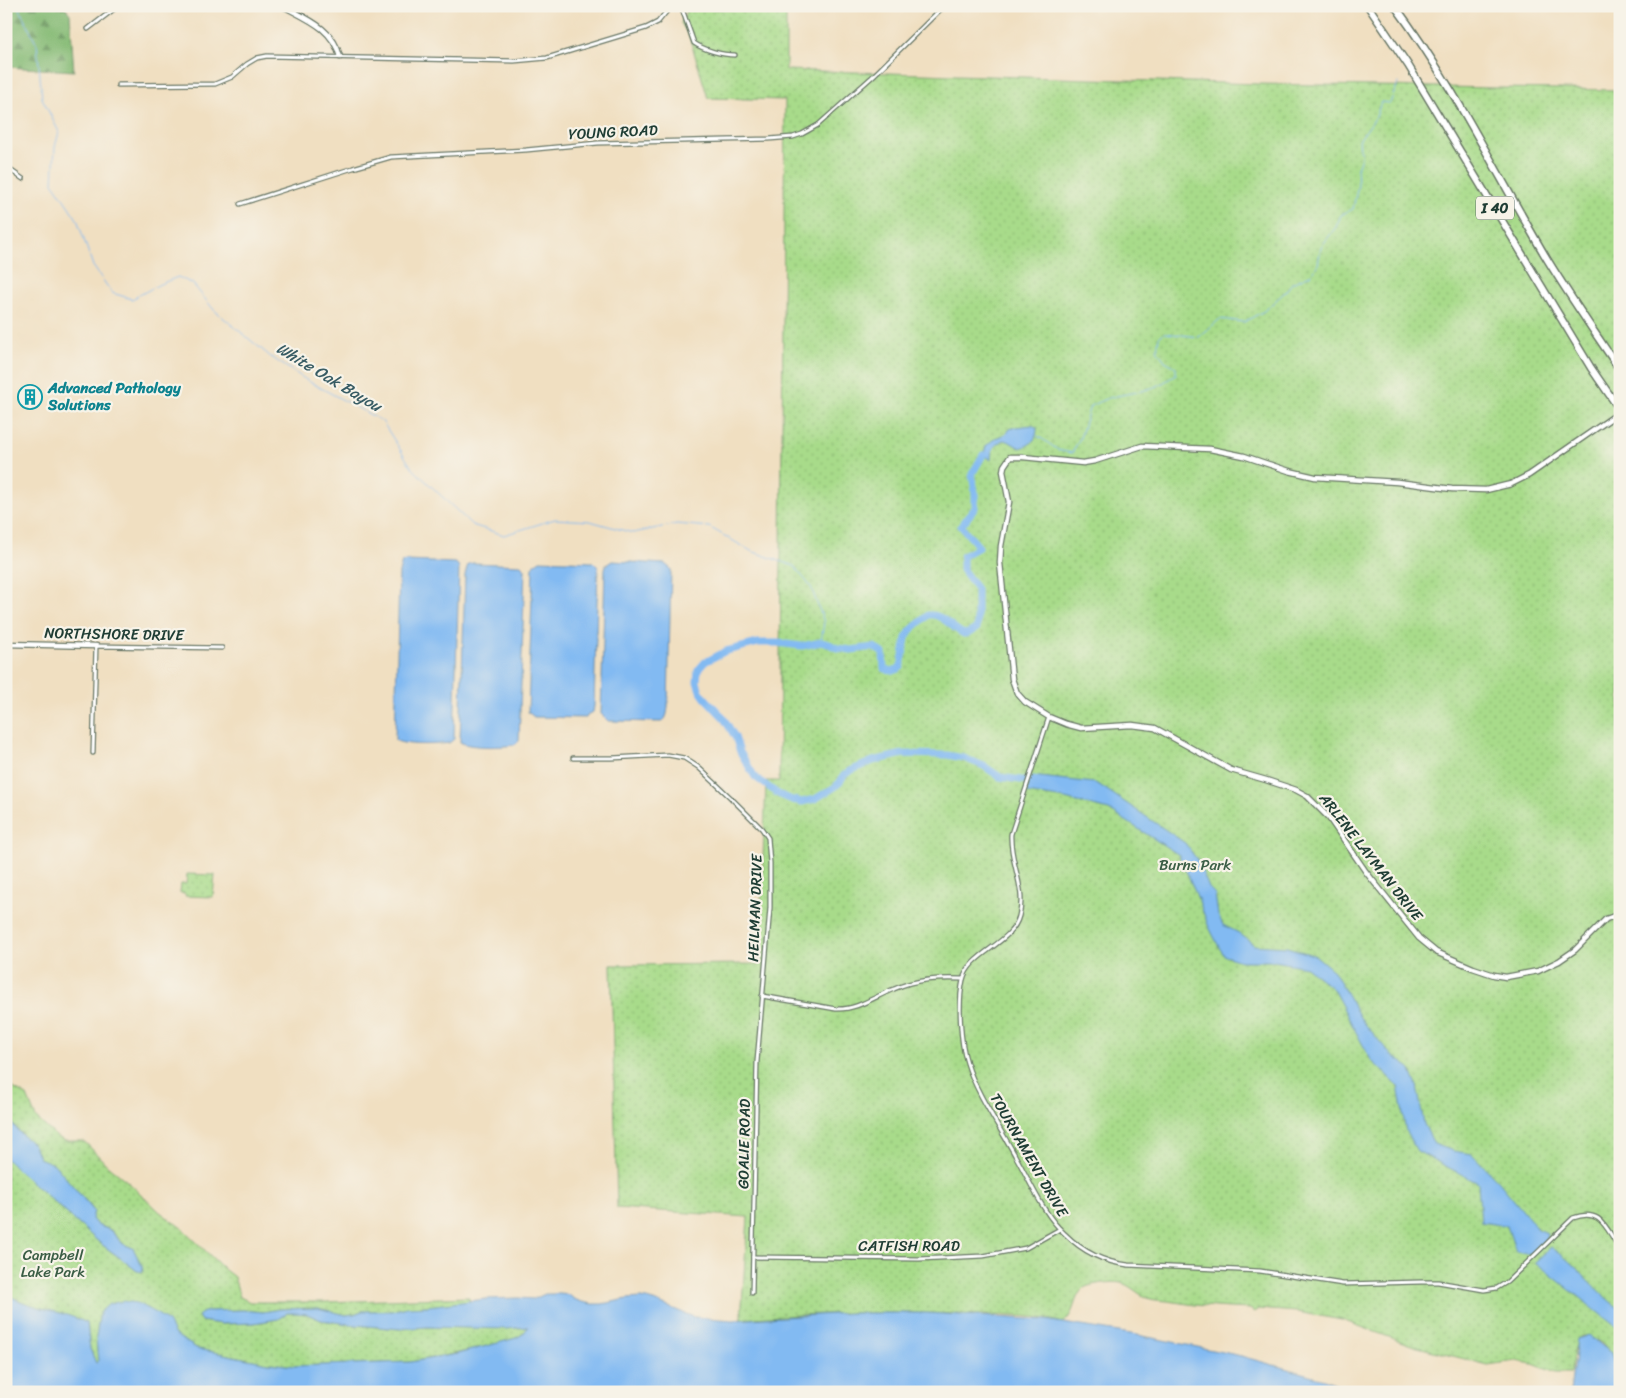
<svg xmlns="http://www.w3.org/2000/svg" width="1626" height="1398" font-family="Sriracha,sans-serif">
<defs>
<pattern id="forest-firs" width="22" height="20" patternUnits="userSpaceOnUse" patternTransform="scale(1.25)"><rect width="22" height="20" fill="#86bb76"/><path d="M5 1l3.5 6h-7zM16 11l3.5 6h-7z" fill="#6d9962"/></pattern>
<pattern id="park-dots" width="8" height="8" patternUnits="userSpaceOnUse" patternTransform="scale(1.25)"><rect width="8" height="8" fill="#a8db8a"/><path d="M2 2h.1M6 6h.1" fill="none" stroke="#90bd78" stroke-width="1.8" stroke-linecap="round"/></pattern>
</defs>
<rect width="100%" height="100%" fill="#f7f3e8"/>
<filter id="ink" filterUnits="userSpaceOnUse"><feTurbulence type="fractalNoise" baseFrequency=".02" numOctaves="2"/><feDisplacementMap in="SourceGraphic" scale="10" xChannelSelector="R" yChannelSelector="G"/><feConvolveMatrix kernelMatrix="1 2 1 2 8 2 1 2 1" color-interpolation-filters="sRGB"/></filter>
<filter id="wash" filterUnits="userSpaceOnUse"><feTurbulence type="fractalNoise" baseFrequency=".0096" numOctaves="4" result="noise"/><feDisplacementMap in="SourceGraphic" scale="20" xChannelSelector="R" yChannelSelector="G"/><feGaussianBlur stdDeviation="1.12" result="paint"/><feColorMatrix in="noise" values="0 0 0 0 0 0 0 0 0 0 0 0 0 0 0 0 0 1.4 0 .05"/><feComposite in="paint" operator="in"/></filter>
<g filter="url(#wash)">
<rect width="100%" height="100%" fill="#f0dfc1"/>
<polygon fill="url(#forest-firs)" stroke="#527c55" points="6,6 64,6 70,14 74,71 6,67"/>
<g fill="url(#park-dots)" stroke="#648c5f">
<path d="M688,8L786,11V70L1259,84L1620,90V1371C1612,1356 1602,1335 1581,1336C1573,1347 1572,1360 1571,1373H1556L1533,1364L1516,1361L1488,1365L1414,1346L1342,1320L1297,1312L1258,1309L1254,1312L1250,1309C1224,1308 1199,1306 1174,1302C1165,1300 1155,1301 1147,1298C1138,1294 1130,1285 1121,1283C1114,1281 1089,1284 1084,1288C1073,1296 1076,1314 1063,1323C1039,1315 1008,1316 983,1315C902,1311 822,1312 741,1319L748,1217L617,1208L611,965L759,964L766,781H779L785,100L708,98L689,36L681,23Z"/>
<polygon points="187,874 215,875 213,897 185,896 185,894 180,893 181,884 186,884"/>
<path d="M6,1084L27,1096L36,1118L57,1137L65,1141H82L87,1144L107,1165L128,1182L160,1212L183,1229L225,1270L234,1277L240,1297L250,1302H327L469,1297L470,1302L428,1306L407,1307L392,1311H362L354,1314L346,1315L318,1308L281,1309L263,1312L243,1310L207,1311L201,1321L221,1324L254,1323L278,1319L287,1313H296L307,1314L321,1320L356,1325L400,1329L427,1327L515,1328L529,1327L523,1334L516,1338C481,1349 446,1356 410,1362L294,1366L268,1363L198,1349L175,1335L165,1319L137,1303L96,1337L98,1362L96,1363L90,1349L87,1323C61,1311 31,1309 6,1294V1159L101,1244L123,1260L137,1271L136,1256L133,1248L123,1244L111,1230L97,1225L92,1219L94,1211L89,1204L60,1173C54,1162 48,1164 39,1158L36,1150L6,1117Z"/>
</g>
<g fill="#82baf2" stroke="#507c93">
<path d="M1032,425L1037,428C1037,439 1032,445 1020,448L1008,441L1003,440C994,445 991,450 991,460L983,455L986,446L995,438L1006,434L1010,429L1015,427Z"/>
<polygon points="540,560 593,562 598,567 594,706 593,712 587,716 586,718 534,717 528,712 533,567 534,564"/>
<path d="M407,561L456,563L459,567L454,739L449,743C437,745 404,746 395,740L399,572L402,562Z"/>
<path d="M612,561L665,564L671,569L668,707C667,714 667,719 661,722L608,721L601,714L605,569L606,565Z"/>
<path d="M473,563L521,565L525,569L519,741L514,745C502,747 470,748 460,742L465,575L468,564Z"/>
<polygon points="1032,776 1095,783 1101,786 1185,843 1198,861 1209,888 1215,894 1218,915 1223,925 1239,933 1254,945 1287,947 1316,956 1334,971 1361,1019 1391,1055 1410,1068 1417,1086 1424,1124 1434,1144 1453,1151 1472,1154 1498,1181 1538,1229 1547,1233 1545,1242 1531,1255 1516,1252 1507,1226 1481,1222 1478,1183 1417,1151 1406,1132 1398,1086 1371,1060 1333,989 1306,967 1274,961 1241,961 1225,956 1220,949 1208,925 1199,901 1179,855 1109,810 1065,799 1026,793"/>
<polygon points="6,1117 21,1134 34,1145 39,1158 54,1164 94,1211 92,1219 97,1225 110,1230 123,1244 133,1248 142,1266 143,1272 137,1271 123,1260 101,1244 6,1159"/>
<path d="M1551,1247C1577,1264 1594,1291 1620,1309V1330L1535,1262Z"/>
<path d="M6,1294C31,1309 61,1310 87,1323L90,1349L96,1363L98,1362L96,1337L100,1312L109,1304L123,1301L137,1303L159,1315L168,1322L175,1335L198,1349L268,1363L294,1366L410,1362L457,1354L516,1338L523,1334L528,1327L507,1329L427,1327L400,1329L356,1325L321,1320L307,1314L296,1313H287L278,1319L254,1323L221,1324L201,1321L198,1316L202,1313L207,1311L243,1310L263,1312L281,1309L318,1308L346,1315L354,1314L362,1311H392L407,1307L428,1306L486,1299L518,1298L534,1299L545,1294H560L569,1295L574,1299L582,1302L592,1304H602L627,1299L641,1298L651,1300L694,1317L733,1320L850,1313H927L1045,1320L1143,1336L1237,1355L1324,1379L1357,1392H6Z"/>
<polygon points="1589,1335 1611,1353 1618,1376 1620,1377 1620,1392 1570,1392 1577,1339"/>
</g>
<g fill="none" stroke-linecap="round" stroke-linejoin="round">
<g stroke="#82baf2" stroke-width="1">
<polyline points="18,6 37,44 42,98 59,132 55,147 53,183 77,219 93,266 112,293 132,299 160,284 178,277 193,284 214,310 271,357 308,381 382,421 412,468 472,525 504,535 555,519 590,521 633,533 677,524 709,527 751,551 794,566 811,587 824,622 821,642"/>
<path d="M1037,436L1041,438L1058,450L1072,453L1080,438L1090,406C1097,403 1104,399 1112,397C1138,391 1153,392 1176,374V367L1165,361L1157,350L1159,337L1164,333L1199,337L1220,319L1244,322L1264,311L1285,292L1292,283L1312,274L1318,264L1321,247L1336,227L1341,215L1353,209L1358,185L1357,168L1361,157L1359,140L1376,117L1381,102L1390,103L1398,83"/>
</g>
<path stroke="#82baf2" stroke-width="7" d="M983,455L972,474L975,492V508L961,526L979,547L963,556V570L977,589V628L969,633L964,634C952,629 943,613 928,615L911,630L906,638L901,667C895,672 890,672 884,668L883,653L874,647L851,650L837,648L829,644L821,642L802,646L777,643H758L726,651L705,662L698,670L697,682L700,691L705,698L723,717L735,737L740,752L755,777L778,794L792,800L802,802L815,799L835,787L840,782L844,775L850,771L873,761L903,754L947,755L964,758L984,766L1000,777L1028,781"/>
</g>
</g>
<g filter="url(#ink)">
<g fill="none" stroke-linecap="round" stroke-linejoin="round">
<defs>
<g id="minor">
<path d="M681,6L694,43C704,50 722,55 735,55"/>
<polyline points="1220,6 1240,6"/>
<polyline points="88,29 118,6"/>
<polyline points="118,85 215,84 232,77 247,64 257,58 267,56 514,61 547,58 646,28 658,22 671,6"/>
<polyline points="6,167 23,179"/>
<polyline points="240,204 353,168 391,157 526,150 598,143 769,139 793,137 802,134 818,125 872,77 944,6"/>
<path d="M1049,717L1011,834C1009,862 1027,888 1019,916C1012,944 969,953 963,980C958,1002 960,1042 967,1063C976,1093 1001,1129 1016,1157C1031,1183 1043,1214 1065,1234C1083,1252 1103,1262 1128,1265L1260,1271L1343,1284L1421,1282H1438L1484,1290L1497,1288L1507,1282L1573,1218C1602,1207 1606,1229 1620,1249"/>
<polyline points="93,753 96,646 222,648"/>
<polyline points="573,758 612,758 668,755 684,758 698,767 730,797 762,829 768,838 770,863 770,908 757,1062 752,1293"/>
<path d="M762,996L836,1009C857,1010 874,997 894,989C916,979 939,978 963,979"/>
<polyline points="753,1257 919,1259 983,1256 1026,1248 1060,1229"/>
</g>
<g id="tertiary">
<path d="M283,6C307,19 333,28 340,57"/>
<polyline points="1620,412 1529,475 1511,484 1486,490 1452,489 1397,482 1315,477 1289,471 1244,456 1210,449 1142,446 1095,461 1083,463 1023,457 1010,457 1004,466 1003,471 1009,502 1001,546 1000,563 1012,679 1017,693 1025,702 1049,717 1066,724 1081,728 1132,725 1155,728 1231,770 1266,780 1296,790 1307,796 1329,818 1366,872 1419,938 1436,952 1473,968 1494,975 1506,977 1538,971 1559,961 1575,950 1606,919 1620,914"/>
<polyline points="6,644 96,646"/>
</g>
<g id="motorway">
<polyline points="1368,6 1408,65 1591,368 1620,410"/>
<path d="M1395,6C1455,87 1496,173 1547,259C1570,297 1595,333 1620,370"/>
</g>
</defs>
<use href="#minor" stroke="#687665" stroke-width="5.5"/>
<use href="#tertiary" stroke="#687665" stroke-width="7"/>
<use href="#motorway" stroke="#687665" stroke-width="9"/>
<use href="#minor" stroke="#fff" stroke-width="3"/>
<use href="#tertiary" stroke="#fff" stroke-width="4.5"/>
<use href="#motorway" stroke="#fff" stroke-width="6"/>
</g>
</g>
<defs>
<symbol id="building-ring" viewBox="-11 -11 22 22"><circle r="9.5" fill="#f7f3e8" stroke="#0f9aa8" stroke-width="1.5"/><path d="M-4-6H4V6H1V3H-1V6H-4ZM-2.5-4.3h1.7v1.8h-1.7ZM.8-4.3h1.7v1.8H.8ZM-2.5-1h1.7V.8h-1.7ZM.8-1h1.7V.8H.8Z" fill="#0f9aa8"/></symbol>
</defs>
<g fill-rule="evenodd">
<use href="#building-ring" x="16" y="383" width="28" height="28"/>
</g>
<g text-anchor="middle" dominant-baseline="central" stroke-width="4.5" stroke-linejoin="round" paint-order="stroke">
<rect fill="#f7f3e8" stroke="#60746a" stroke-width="1" x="1476" y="196.5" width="38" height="23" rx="4"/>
<g font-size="14" font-weight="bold" fill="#1f3d34">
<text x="1495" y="208">I 40</text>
</g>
<g font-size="15" fill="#1f3d34" stroke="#f7f3e8">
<text transform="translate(613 132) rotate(-3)">YOUNG ROAD</text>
<text transform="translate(114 634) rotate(1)">NORTHSHORE DRIVE</text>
<text transform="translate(1371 857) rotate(52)">ARLENE LAYMAN DRIVE</text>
<text transform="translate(755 908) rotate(-88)">HEILMAN DRIVE</text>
<text transform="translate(744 1144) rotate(-89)">GOALIE ROAD</text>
<text transform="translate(1029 1155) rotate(60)">TOURNAMENT DRIVE</text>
<text x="909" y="1246">CATFISH ROAD</text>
</g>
<g font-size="15" font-weight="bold" fill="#0d838f" stroke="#f7f3e8" text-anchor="start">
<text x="48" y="388">Advanced Pathology<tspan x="48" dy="17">Solutions</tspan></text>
</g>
<g font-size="15" fill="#3a5d45" stroke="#f7f3e8">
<text x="1195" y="865">Burns Park</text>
<text x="53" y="1255">Campbell<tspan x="53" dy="17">Lake Park</tspan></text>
</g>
<g font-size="16" font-style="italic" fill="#385c64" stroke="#f7f3e8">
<text transform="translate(329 377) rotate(31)">White Oak Bayou</text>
</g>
</g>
<rect width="1626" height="1398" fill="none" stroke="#f7f3e8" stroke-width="25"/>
</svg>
